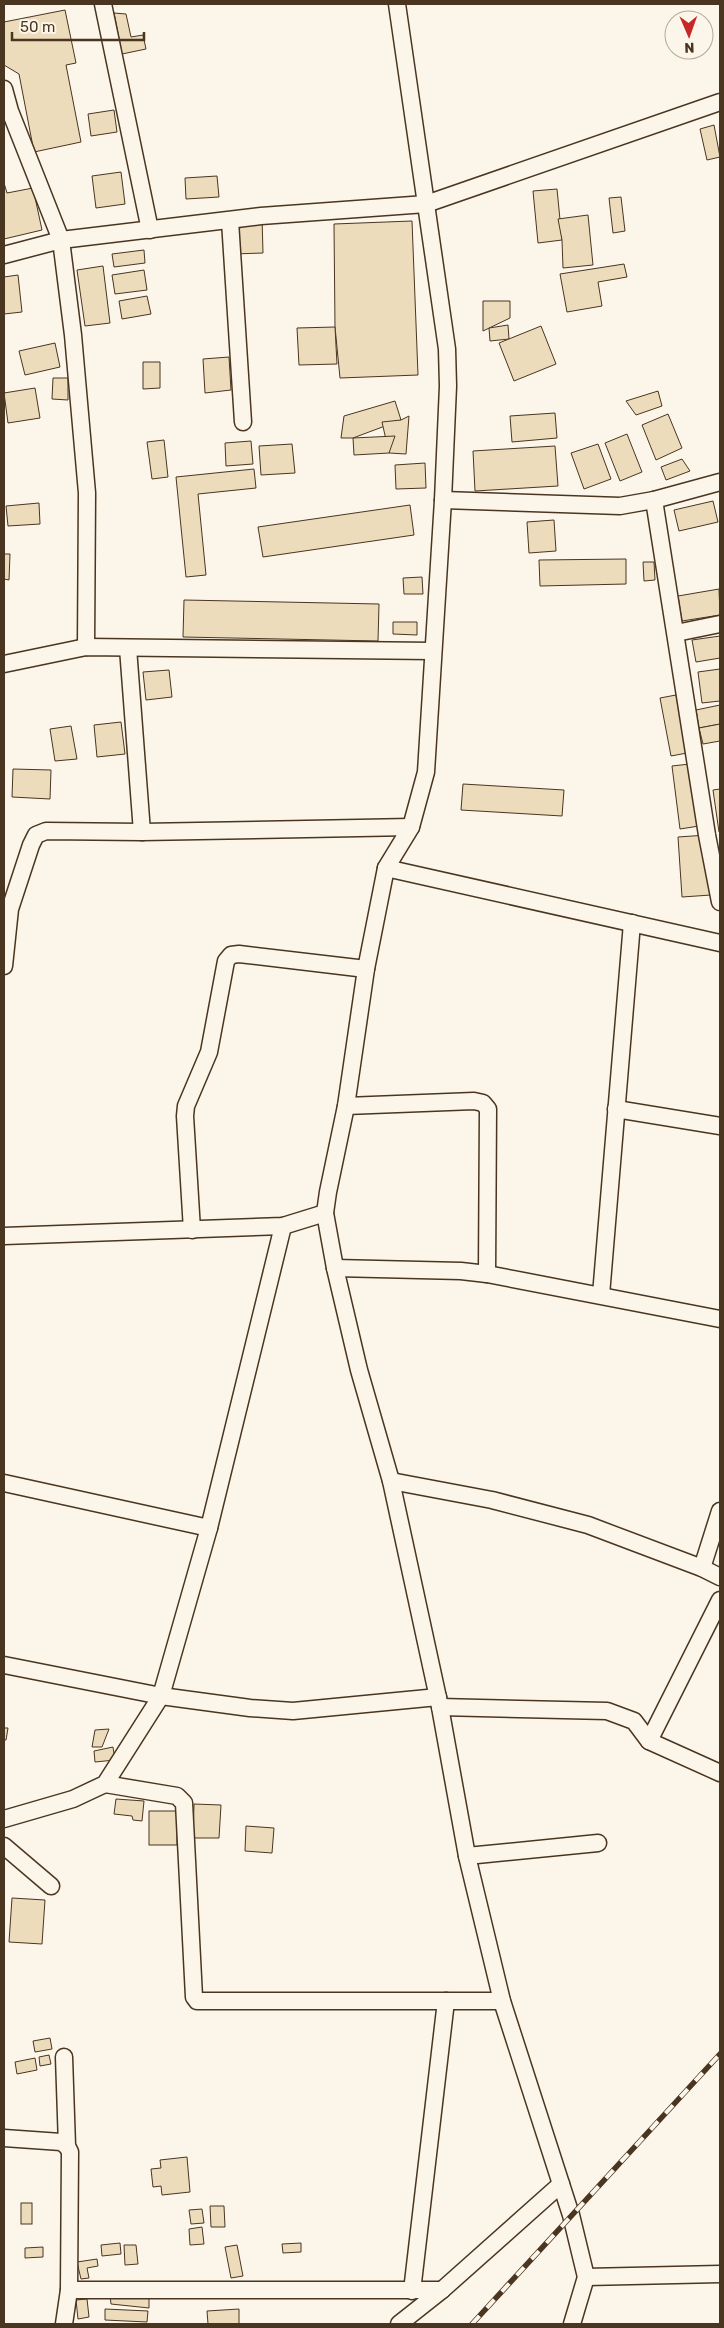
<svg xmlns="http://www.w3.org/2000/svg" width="724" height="2328" font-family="Rubik,sans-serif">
<rect width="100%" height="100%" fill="#fbf6e9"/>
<g fill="#ecdcbc" stroke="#4a3520">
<polygon points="65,10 76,63 66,65 81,142 34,152 19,74 4,65 4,22"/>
<polygon points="114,13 126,14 131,37 143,35 146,49 122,54"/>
<polygon points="114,110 117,132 91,136 88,114"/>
<polygon points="714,125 720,157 707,160 700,129"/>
<polygon points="121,172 125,204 96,208 92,176"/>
<polygon points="217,176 219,197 186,199 185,178"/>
<polygon points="4,183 7,193 33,188 42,230 4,239"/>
<polygon points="557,189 562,240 538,243 533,191"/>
<polygon points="621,197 625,231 613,233 609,198"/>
<polygon points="588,215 593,265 563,268 562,240 558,219"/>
<polygon points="262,217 263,253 233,254 232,232"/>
<polygon points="412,221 418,375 340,378 335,327 334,224"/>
<polygon points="144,250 145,263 114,267 112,254"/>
<polygon points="624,264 627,277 598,282 602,306 567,312 560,274"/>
<polygon points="103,266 110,323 85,326 77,270"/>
<polygon points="144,270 147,290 115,294 112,275"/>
<polygon points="18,275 22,312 4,314 4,277"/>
<polygon points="147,296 151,314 122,319 119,301"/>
<polygon points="483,301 510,301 510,318 483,331"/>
<polygon points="508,325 509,339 490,341 489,328"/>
<polygon points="541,326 556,364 514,381 499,343"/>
<polygon points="335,327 337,364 299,365 297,328"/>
<polygon points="55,343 60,367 25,375 19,351"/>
<polygon points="229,357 231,390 205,393 203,359"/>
<polygon points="143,362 160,362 160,388 143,389"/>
<polygon points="53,378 68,378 68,400 52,399"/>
<polygon points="35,388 40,418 8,423 4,393"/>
<polygon points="658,391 662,406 636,415 626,401"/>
<polygon points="395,401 401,420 353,438 341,438 344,416"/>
<polygon points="555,413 557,438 512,442 510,416"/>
<polygon points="668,414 682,448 656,460 642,425"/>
<polygon points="409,416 406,454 389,453 382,422 401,420"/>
<polygon points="627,434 642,472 620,481 605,443"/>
<polygon points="395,436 389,453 354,455 353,438"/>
<polygon points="164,440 168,477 152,479 147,442"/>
<polygon points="251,441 253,464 226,466 225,443"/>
<polygon points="292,444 295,473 261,475 259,446"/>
<polygon points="598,444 611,479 584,489 571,453"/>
<polygon points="555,446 558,486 475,491 473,451"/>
<polygon points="682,459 690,471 666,480 661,467"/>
<polygon points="425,463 426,488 396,489 395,465"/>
<polygon points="254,469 256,488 198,494 206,575 186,577 176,477"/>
<polygon points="713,501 718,522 679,531 674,510"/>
<polygon points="39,503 40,524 8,526 6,506"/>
<polygon points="410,505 414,535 263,557 258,527"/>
<polygon points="554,520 556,551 529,553 527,522"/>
<polygon points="4,554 10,554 9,580 4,579"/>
<polygon points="626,559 626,584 540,586 539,560"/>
<polygon points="643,562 654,562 655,580 644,581"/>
<polygon points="422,577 423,594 404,594 403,578"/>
<polygon points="719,589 720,615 682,621 678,596"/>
<polygon points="184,600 379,604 378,641 183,637"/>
<polygon points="393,622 417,622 417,635 393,634"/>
<polygon points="720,636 720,658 696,662 692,640"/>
<polygon points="720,669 720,701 702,703 698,672"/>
<polygon points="169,670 172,697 146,700 143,672"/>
<polygon points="676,695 687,753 671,756 660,698"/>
<polygon points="720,705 720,724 699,728 696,710"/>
<polygon points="121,722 125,754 97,757 94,725"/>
<polygon points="720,724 720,741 703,744 699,728"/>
<polygon points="71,726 77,759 55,761 50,729"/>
<polygon points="690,764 699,826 680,829 672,766"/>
<polygon points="13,769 51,770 50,799 12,797"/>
<polygon points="463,784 564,790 562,816 461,810"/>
<polygon points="720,789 720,832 719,832 713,790"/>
<polygon points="707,835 711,895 682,897 678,837"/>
<polygon points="4,1728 8,1728 6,1740 4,1740"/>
<polygon points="109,1729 102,1747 92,1747 95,1730"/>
<polygon points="113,1747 115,1760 95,1762 94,1751"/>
<polygon points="116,1799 144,1801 142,1821 133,1820 132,1816 114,1814"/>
<polygon points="194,1804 221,1805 219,1838 193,1838"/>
<rect x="149" y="1811" width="28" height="34"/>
<polygon points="246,1826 274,1828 272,1853 245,1851"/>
<polygon points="12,1898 45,1900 42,1944 9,1942"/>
<polygon points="50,2038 52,2049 35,2052 33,2041"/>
<polygon points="49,2055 51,2064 40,2066 39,2057"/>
<polygon points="35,2058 37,2070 17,2074 15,2062"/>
<polygon points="187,2157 190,2192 162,2195 161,2186 153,2187 151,2169 161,2168 160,2160"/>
<rect x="21" y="2203" width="11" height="21"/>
<polygon points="210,2206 224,2206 225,2227 211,2227"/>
<polygon points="202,2209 204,2223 191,2224 189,2210"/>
<polygon points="202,2227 204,2244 190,2245 189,2229"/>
<polygon points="120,2243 121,2254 102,2256 101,2245"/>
<polygon points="301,2243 301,2252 283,2253 282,2244"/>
<polygon points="124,2245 136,2245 138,2264 125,2265"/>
<polygon points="237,2245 243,2276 231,2278 225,2247"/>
<polygon points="43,2247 43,2257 25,2258 25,2248"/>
<polygon points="97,2259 98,2266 87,2268 89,2278 81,2279 77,2262"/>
<polygon points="110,2296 149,2297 149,2308 111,2304"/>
<polygon points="87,2299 89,2317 78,2319 76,2300"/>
<polygon points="105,2309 148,2311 147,2322 105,2320"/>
<polygon points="239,2309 239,2324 208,2324 207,2311"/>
</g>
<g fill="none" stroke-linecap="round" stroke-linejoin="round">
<defs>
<g id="street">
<polyline points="103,4 150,230"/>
<polyline points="397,4 447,349 448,386 443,500 426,772 411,827 386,868 366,969 346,1106 328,1192 325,1213 335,1268 359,1370 391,1481 440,1707 467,1856 502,2001 571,2215 586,2277 572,2324"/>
<polyline points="4,89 10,111 61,240 73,335 87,493 86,647"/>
<polyline points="230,221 243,422"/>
<polyline points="4,255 61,240 261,216 426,204 720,102"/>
<polyline points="443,500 620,506 654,500 720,482"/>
<polyline points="654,500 707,835 720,902"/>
<polyline points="676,633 720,624"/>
<polyline points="128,648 142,832"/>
<polyline points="4,664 86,647 433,651"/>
<polyline points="386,868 720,943"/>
<polyline points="4,966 10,909 31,845 36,835 46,831 142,832 411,827"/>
<polyline points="346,1106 474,1101 483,1103 488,1109 487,1274"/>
<polyline points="616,1109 720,1126"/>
<polyline points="192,1230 185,1116 186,1106 209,1052 226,961 231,955 239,954 366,969"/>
<polyline points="4,1236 283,1226 325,1213"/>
<polyline points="335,1268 461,1271 487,1274 720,1319"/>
<polyline points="601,1295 632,923"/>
<polyline points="391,1481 492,1500 588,1525 702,1568 720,1577"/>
<polyline points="4,1483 209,1528"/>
<polyline points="702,1568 720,1511"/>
<polyline points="720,1600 649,1741 720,1773"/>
<polyline points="4,1665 161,1696 250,1708 293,1711 438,1697"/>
<polyline points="440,1707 607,1711 634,1721 649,1741"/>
<polyline points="105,1784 177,1796 184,1803 194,1997 197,2001 502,2001"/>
<polyline points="4,1819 73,1799 105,1784 161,1696 209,1528 283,1226"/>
<polyline points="4,1846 51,1886"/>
<polyline points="467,1856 598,1843"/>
<polyline points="64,2057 67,2146 70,2152 69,2290 64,2324"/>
<polyline points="4,2138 61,2142 67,2146"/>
<polyline points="586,2277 720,2274"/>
<polyline points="69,2290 442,2290"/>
<polyline points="412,2291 446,2001"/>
<polyline points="399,2324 442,2290 561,2184"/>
</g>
</defs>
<use href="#street" stroke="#4a3520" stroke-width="19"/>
<use href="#street" stroke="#fbf6e9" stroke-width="16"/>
<defs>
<polyline id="rail" points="472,2324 720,2054"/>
</defs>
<use href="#rail" stroke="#4a3520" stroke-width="5.5"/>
<use href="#rail" stroke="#fbf6e9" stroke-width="4" stroke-dasharray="11" stroke-linecap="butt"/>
</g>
<rect width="724" height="2328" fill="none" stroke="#4a3520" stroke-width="10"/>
<g transform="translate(689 35) rotate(178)"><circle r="24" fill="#fbf6e9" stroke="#b4a999"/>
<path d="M0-4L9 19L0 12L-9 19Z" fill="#c62828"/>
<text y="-8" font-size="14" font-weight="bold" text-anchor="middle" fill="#4a3520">N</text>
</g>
<path d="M12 32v8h132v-8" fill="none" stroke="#4a3520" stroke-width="2.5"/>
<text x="20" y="32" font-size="15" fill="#4a3520" stroke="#fbf6e9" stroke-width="4" paint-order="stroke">50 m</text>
</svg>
